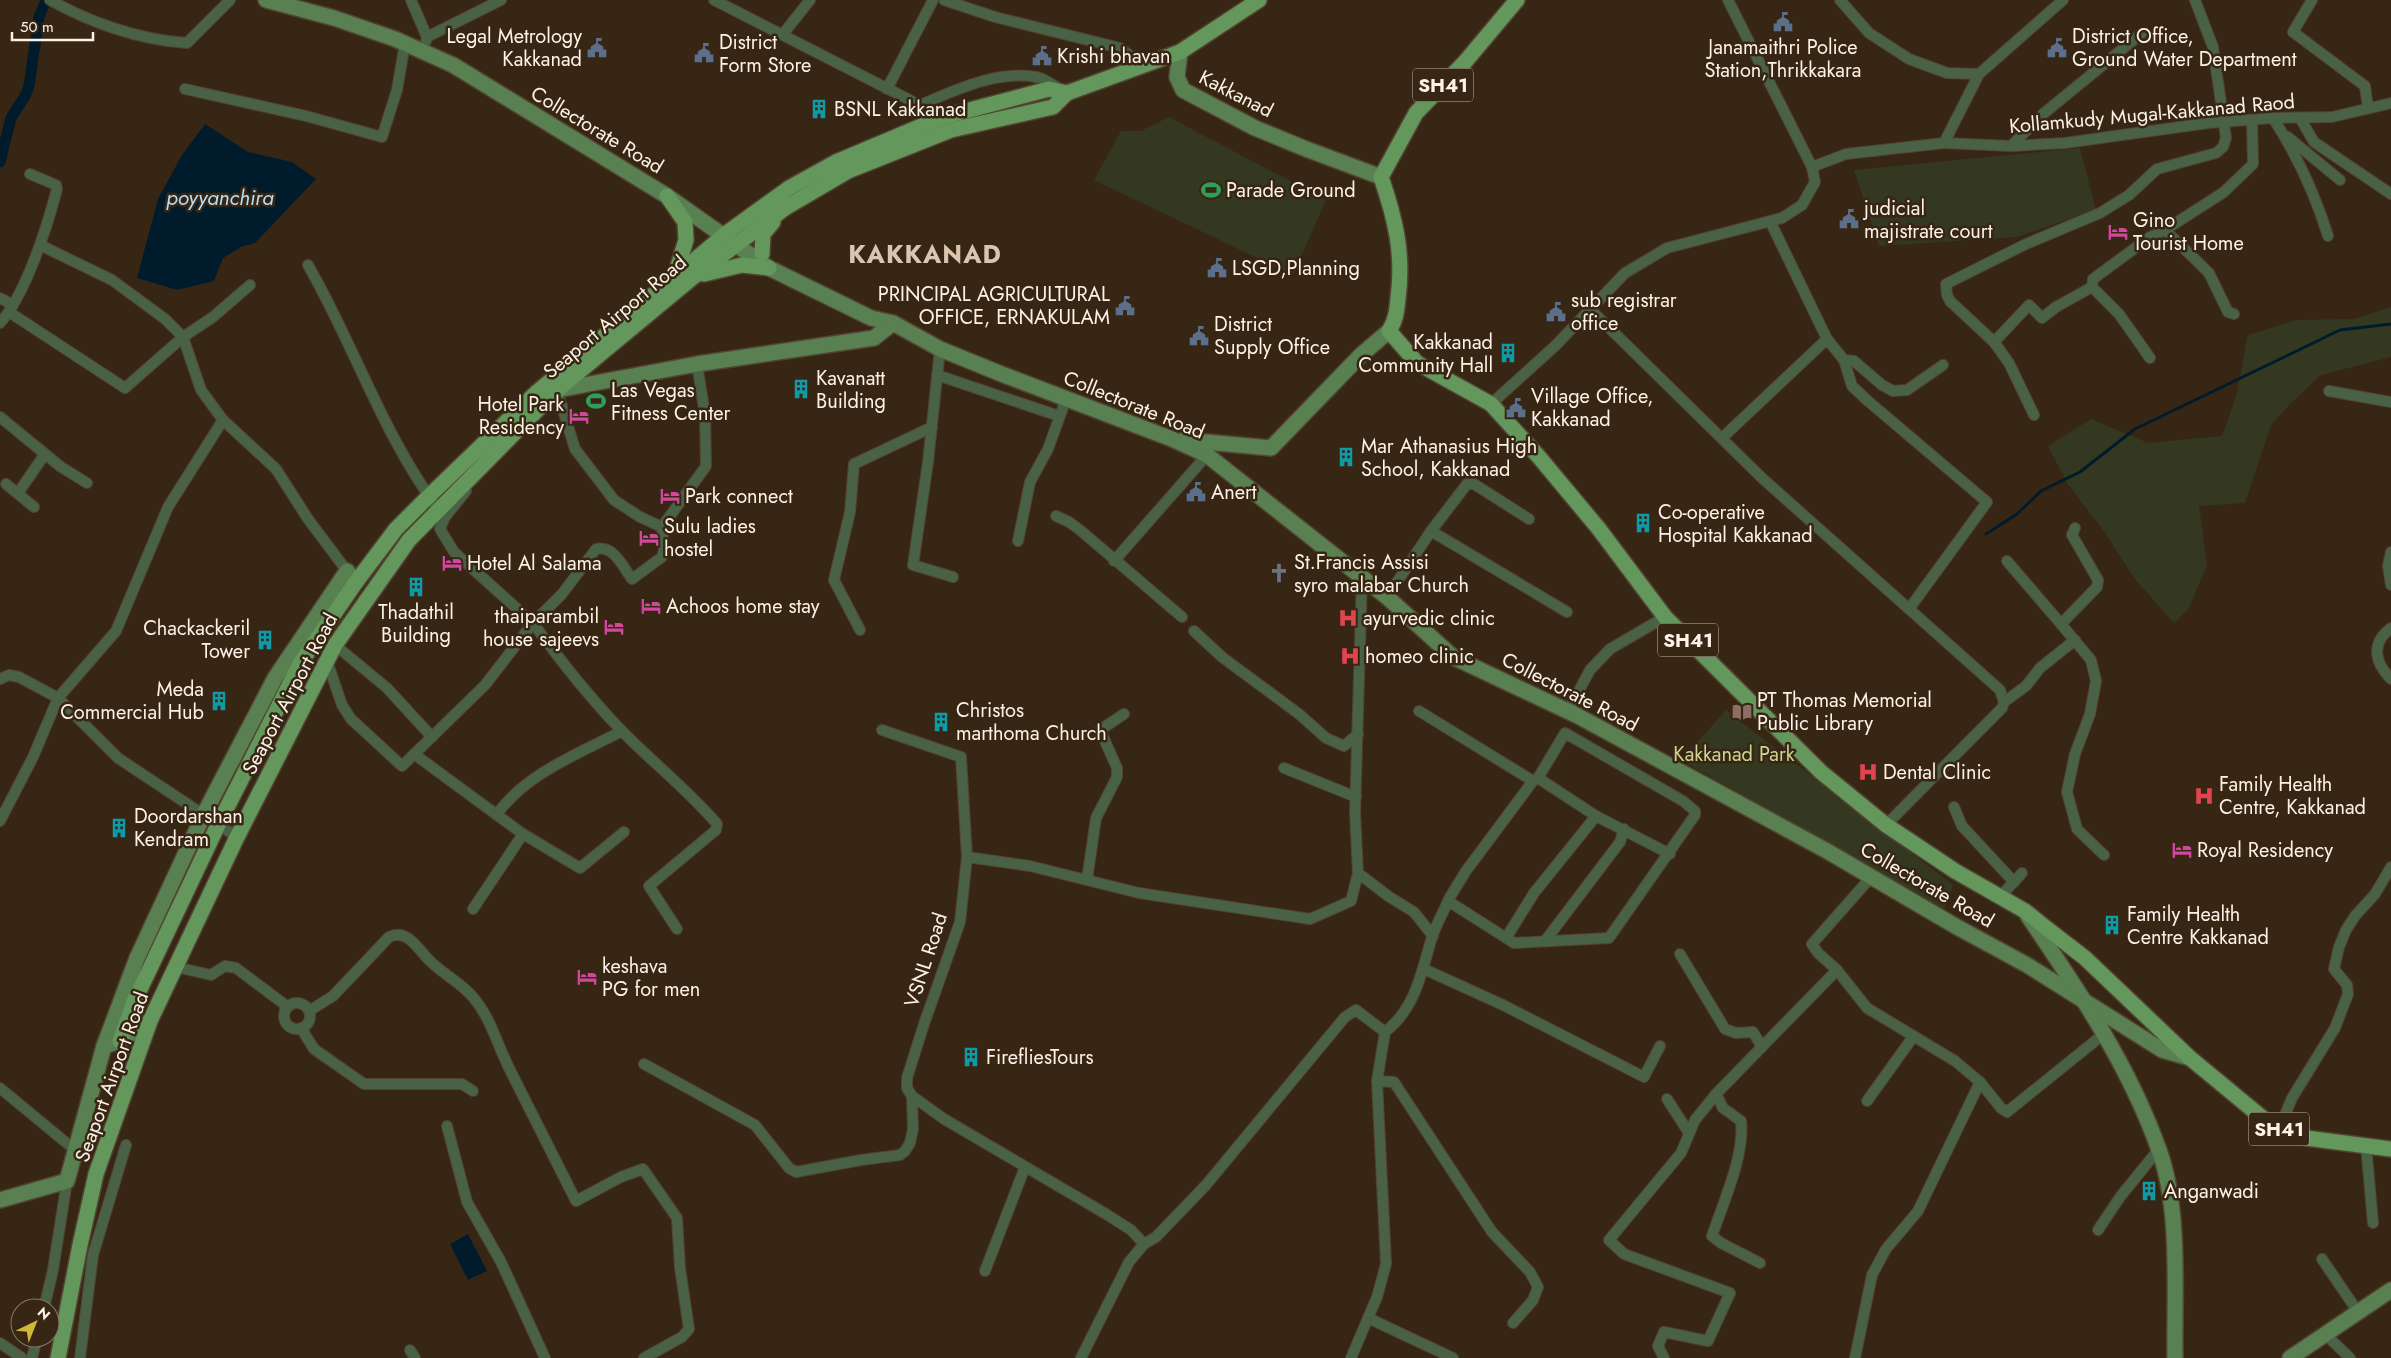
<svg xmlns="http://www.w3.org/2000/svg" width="2391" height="1358" font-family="Jost,sans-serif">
<rect width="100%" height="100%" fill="#372614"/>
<g fill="#343821">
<polygon points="1169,117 1326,200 1293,275 1094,180 1121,131 1141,131"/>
<polygon points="2080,148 2096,210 2017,237 1879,246 1854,170"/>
<polygon points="2391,307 2391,357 2321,375 2291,403 2271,425 2245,503 2199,506 2207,565 2189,608 2174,623 2134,578 2106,534 2067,483 2048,446 2091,419 2148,443 2222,436 2236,397 2248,335 2297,320 2354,319"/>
<polygon points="1726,710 1953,885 1944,911 1681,760"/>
</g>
<g fill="#001c2c">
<polygon points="205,124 248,152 292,162 316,179 255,243 241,247 223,258 214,281 177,290 137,278 158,199 182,155"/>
<polygon points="468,1234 487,1271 468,1280 450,1244"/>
</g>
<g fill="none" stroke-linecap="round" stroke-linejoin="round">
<polyline stroke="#001c2c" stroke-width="3" points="1986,534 2017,514 2041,491 2080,472 2135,429 2340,330 2391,324"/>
<polyline stroke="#001c2c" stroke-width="11" points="0,162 11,118 25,96 29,86 39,17 46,0"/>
<defs>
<g id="street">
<path d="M50,0C91,23 140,40 187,43L230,0"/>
<polyline points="411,0 427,37"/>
<polyline points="714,0 943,117"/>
<polyline points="944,0 995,17 1120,48 1143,65"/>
<polyline points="2312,0 2293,32 2365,86 2368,108"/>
<polyline points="783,34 810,0"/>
<polyline points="426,41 427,37 501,0"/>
<polyline points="1979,74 2063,0"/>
<polyline points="185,89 306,116 382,137 397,90 405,43"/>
<polyline points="887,89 933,0"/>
<path d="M920,105C956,90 997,70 1036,77C1043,78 1051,84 1057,87"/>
<path d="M2273,118C2297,155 2315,194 2328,236"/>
<polyline points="2300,118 2314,142 2391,194"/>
<polyline points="2288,137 2340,180"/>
<polyline points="1944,143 2011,146 2065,143 2208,123 2273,118 2332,117 2391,103"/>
<polyline points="2011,146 2043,114 2142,33"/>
<polyline points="1812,167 1846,154 1944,143 1979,74 1947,73 1909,59 1869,33 1840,0"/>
<polyline points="1770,221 1827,339 1844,360 1854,361 1882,385 1893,391 1907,390 1943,365"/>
<polyline points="2165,230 2224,192 2253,164 2252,120"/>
<polyline points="40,245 112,280 165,319 183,337 201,390 223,420 276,469 308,519 347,571"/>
<path d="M308,265C354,345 383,435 438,509"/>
<polyline points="2092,287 2119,314 2150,358"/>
<polyline points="0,298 13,305"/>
<polyline points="1591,310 1762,478 2000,690 2004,702 2002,708 1886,825"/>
<polyline points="9,312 125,388 183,337 213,317 250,285"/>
<path d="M0,323C26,294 47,227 57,189L56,185L30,174"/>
<polyline points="1994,342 2029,305 2042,318 2056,307 2092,287 2093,279 2150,237 2165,230 2209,273 2228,312 2234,314"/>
<polyline points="940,349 928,462 913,565 953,577"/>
<polyline points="1844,360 1852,386 1868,401 1987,502 1909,609"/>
<polyline points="937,375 1059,416"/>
<polyline points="557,390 575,449 614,500 640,517 662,527"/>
<polyline points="2329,391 2391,402"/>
<polyline points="1491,404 1555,346 1625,273 1667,248 1782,218 1802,205 1815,182 1812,167 1728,0"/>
<polyline points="2034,415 2009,363 1994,342 1950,301 1947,295 1946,284 2026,244 2100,213 2129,195 2157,169 2216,153 2223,147 2226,138 2213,47 2195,0"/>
<polyline points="0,417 61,467 87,483"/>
<polyline points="1722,438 1827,339"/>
<polyline points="6,484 34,507"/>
<polyline points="18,493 45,454"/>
<polyline points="1056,516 1069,522 1080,530 1182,617"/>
<polyline points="1431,531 1467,484 1474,484 1529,519"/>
<polyline points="1018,541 1030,482 1048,449 1066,399"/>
<polyline points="2391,552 2388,566 2391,585"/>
<polyline points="1114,561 1207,455"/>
<polyline points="2007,561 2061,624 2097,587 2098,580 2072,535 2075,528"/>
<polyline points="1362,577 1355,812 1358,873 1388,896 1414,912 1433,936"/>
<polyline points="1387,597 1431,531 1567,612"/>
<polyline points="2061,624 2091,660 2096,681 2090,714 2075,754 2067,792 2077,829 2104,855"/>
<path d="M2391,628C2371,643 2374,662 2391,679"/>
<polyline points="860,630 834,580 850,512 854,464 932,427"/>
<polyline points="1194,631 1222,657 1299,714 1326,738 1344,746 1358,734"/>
<polyline points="335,645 387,688 432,737"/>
<polyline points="327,661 342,705 351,719 402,766 485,685 533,623 454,552 440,529 445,517 466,491"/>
<polyline points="0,679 9,675 19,677 58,698 118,758 237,837"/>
<polyline points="2004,702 2026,686 2040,668 2075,640"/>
<polyline points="1419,711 1533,781"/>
<polyline points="1568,711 1590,670 1610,649 1665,617"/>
<polyline points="882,730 961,757 967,857"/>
<polyline points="414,754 523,834 580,868 624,832"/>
<polyline points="1284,768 1356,797"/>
<polyline points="1538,778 1596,816 1670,854"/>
<polyline points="1954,807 1962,826 2014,882"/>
<path d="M497,814C527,773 578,754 622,731"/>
<polyline points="0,821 33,757 58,698 116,631 168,507 223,420"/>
<polyline points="1872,876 1812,944 1818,953 1837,970 1867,1008 1955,1061 1980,1082 2001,1108 2007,1112 2105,1033"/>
<polyline points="1087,880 1096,818 1117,777 1117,768 1100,730 1124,714"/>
<polyline points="2000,897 2022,873"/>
<polyline points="473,909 523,834"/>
<path d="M677,929L649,886L716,830L717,824C688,790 652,762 621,730C589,697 560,660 533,623L562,594L596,549C614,545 623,567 632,579L662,557L664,550L662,527L706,466L705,415L697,364"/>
<polyline points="1506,938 1534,893 1596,816"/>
<polyline points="1545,941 1620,842 1624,829"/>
<polyline points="1680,954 1725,1029 1736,1033 1753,1032 1762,1047"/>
<polyline points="176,967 211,975 225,966 236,968 288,1007"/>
<polyline points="1424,969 1503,1005 1644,1077 1660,1046"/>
<circle cx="297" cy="1016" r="13"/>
<path d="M309,1011L333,996L389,937C407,928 418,949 428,959C441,973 460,982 472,996C490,1016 497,1044 509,1068C531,1112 554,1157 576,1201L621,1177L643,1169L677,1218L680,1268L689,1329L682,1337L644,1358"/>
<polyline points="301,1028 314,1049 364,1084 462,1084 473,1091"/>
<polyline points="644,1064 755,1125 789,1168 796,1172 861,1160 900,1155 905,1151 910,1143 913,1129 912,1096"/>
<polyline points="1377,1081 1394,1082 1492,1232 1530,1272 1538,1287 1533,1300 1513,1323"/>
<polyline points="0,1088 75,1150"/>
<polyline points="1667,1099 1689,1133"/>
<polyline points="1867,1101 1913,1037"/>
<polyline points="447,1126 467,1202 501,1262 545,1358"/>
<polyline points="2279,1129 2292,1098 2335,1028 2348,994 2347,985 2334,969 2339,947 2346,930 2355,916 2375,894 2391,867"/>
<polyline points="2366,1145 2373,1223"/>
<polyline points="2098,1230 2120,1197 2159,1149"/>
<polyline points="1144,1244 1131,1230 1106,1214 944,1119 912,1096 907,1088 907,1078 924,1024 960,922 967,857 1030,866 1139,893 1310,919 1351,901 1358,873"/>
<polyline points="2322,1259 2358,1312"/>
<path d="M1760,1263L1721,1243L1712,1236C1723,1203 1745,1155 1741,1121L1723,1108L1716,1094L1837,970"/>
<polyline points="985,1271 1025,1167"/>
<polyline points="44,1308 53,1270 67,1181"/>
<polyline points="1368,1318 1453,1358"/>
<polyline points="2325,1334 2350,1358"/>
<polyline points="0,1343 22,1358"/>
<polyline points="410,1350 415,1358"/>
<polyline points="32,1358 37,1338"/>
<polyline points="80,1358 93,1255 126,1145"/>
<polyline points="1081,1358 1129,1262 1144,1244 1156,1237 1206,1185 1345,1017 1356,1010 1385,1032"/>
<path d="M1351,1358L1377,1297L1386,1264L1377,1081L1385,1032C1416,1008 1421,973 1432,937C1436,925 1443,913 1448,901L1450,897L1466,871L1533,781L1538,778L1565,733L1683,801L1695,811V815L1609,938L1514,943L1448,901"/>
<polyline points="1664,1358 1658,1346 1664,1332 1708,1341 1730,1293 1624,1254 1609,1240 1681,1153 1695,1120 1716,1094"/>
<polyline points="1855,1358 1872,1275 1886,1249 1918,1211 1980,1082"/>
</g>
<g id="secondary">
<polyline points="266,0 334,18 395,39 453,65 667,196 769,268 871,318 893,323 940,349 1004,375 1172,439 1207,455 1387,597 1453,657 1578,716 1827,851 1957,927 2027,965 2162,1050 2190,1058"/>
<polyline points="1180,52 1177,77 1183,90 1255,128 1306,149 1381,177"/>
<polyline points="557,390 697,364 874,338 893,323"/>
<polyline points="1184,440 1271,448 1361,355 1389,331"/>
<path d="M2028,916C2078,990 2129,1065 2159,1150C2181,1210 2174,1295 2175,1358"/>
<polyline points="104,1046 137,958 203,816 275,678 347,571 356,582"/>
<polyline points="0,1200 67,1181 104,1046 120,1041 150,1021"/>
<polyline points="2290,1358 2391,1290"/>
</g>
<g id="primary">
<path d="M1517,0L1465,62L1416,113L1381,177C1395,218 1404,253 1398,298C1397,310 1396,320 1389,331L1417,363L1491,404L1539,457L1599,529L1665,617L1821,772L1886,825L1955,871L2025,911L2045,927L2085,958L2190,1058L2265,1120L2279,1129L2306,1138L2391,1149"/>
<polyline points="667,196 685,222 686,240 675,276"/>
<polyline points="762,254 763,234 773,222"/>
<polyline points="704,274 742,265 769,268"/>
<polyline points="120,1041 134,1002 218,825 301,662 356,582 396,529 428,497 536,393 728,232 789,188 836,162 943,117 1049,89 1067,93"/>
<polyline points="58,1358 80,1245 96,1174 150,1021 237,837 335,645 409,540 557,390 692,278 785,208 848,171 951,130 1053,107 1067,93 1180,52 1259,0"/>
</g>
</defs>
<use href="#street" stroke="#534332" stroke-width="12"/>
<use href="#secondary" stroke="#534332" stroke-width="18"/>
<use href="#primary" stroke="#534332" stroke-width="18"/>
<use href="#street" stroke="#496144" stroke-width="10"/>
<use href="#secondary" stroke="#588051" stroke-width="15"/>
<use href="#primary" stroke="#64975b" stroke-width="15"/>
</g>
<defs>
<symbol id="civic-bare" viewBox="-9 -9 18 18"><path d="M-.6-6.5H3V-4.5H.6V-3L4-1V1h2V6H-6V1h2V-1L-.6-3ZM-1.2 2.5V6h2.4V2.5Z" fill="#5c6f8a" stroke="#372614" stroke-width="2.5" paint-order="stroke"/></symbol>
<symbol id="building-bare" viewBox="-9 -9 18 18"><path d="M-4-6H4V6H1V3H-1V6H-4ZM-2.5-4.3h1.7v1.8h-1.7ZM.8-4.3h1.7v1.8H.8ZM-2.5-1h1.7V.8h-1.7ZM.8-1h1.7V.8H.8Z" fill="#0f9aa8" stroke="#372614" stroke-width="2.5" paint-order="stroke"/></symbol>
<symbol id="stadium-bare" viewBox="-9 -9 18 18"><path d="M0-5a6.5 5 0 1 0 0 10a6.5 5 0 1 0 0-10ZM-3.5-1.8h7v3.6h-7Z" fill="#2e9e5b" stroke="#372614" stroke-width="2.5" paint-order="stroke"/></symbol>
<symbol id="hotel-bare" viewBox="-9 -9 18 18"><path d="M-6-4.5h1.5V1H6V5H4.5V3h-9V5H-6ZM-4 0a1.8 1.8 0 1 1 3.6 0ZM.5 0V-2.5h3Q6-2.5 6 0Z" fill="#d1479c" stroke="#372614" stroke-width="2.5" paint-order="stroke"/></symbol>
<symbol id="church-bare" viewBox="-9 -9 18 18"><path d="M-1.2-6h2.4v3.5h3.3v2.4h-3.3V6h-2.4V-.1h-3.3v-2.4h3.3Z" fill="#6b7280" stroke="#372614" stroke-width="2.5" paint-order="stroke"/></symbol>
<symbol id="hospital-bare" viewBox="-9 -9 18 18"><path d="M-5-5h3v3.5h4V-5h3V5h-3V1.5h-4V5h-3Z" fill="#e0444e" stroke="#372614" stroke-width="2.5" paint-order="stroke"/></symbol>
<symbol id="library-bare" viewBox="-9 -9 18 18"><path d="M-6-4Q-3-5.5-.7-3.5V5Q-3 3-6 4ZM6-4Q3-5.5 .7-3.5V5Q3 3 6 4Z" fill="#8d6e63" stroke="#372614" stroke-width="2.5" paint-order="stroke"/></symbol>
</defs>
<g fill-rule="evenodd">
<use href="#civic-bare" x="1769" y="8" width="28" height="28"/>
<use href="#civic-bare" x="583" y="34" width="28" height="28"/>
<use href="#civic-bare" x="2043" y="34" width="28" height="28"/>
<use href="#civic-bare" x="690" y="39" width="28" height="28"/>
<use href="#civic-bare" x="1028" y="42" width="28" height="28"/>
<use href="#building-bare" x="805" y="95" width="28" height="28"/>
<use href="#stadium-bare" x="1197" y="176" width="28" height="28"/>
<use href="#civic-bare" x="1835" y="205" width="28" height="28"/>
<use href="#hotel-bare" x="2104" y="218" width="28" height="28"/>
<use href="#civic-bare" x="1203" y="254" width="28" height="28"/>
<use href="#civic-bare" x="1111" y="292" width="28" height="28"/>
<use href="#civic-bare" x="1542" y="298" width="28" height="28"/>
<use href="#civic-bare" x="1185" y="322" width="28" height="28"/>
<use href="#building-bare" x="1494" y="339" width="28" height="28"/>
<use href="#building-bare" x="787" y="375" width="28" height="28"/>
<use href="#stadium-bare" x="582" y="387" width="28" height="28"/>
<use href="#civic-bare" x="1502" y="394" width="28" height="28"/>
<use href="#hotel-bare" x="565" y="402" width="28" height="28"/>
<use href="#building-bare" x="1332" y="443" width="28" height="28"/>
<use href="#civic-bare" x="1182" y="478" width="28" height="28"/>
<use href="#hotel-bare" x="656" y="482" width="28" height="28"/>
<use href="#building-bare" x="1629" y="509" width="28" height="28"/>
<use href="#hotel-bare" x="635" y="524" width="28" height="28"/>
<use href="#hotel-bare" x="438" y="549" width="28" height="28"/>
<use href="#church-bare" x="1265" y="559" width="28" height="28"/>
<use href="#building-bare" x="402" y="573" width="28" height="28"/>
<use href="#hotel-bare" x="637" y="592" width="28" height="28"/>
<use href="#hospital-bare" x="1334" y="604" width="28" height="28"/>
<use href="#hotel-bare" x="600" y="613" width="28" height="28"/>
<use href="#building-bare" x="251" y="626" width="28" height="28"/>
<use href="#hospital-bare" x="1336" y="642" width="28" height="28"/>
<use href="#building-bare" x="205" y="687" width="28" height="28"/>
<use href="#library-bare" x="1728" y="698" width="28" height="28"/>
<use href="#building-bare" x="927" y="708" width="28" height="28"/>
<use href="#hospital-bare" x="1854" y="758" width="28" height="28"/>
<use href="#hospital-bare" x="2190" y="782" width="28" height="28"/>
<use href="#building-bare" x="105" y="814" width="28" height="28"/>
<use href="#hotel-bare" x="2168" y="836" width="28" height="28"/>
<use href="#building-bare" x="2098" y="911" width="28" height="28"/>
<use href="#hotel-bare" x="573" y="963" width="28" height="28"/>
<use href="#building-bare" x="957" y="1043" width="28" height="28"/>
<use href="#building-bare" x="2135" y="1177" width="28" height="28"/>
</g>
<g text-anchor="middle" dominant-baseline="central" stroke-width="5" stroke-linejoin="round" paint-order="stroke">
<g fill="#372614" stroke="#c2b5a8" stroke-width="1">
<rect x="1413" y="68.5" width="60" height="33" rx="4"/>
<rect x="1658" y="623.5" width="60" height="33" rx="4"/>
<rect x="2249" y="1112.5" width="60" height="33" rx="4"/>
</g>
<g font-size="19" font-weight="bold" fill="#fef2e7">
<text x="1443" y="85">SH41</text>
<text x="1688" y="640">SH41</text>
<text x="2279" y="1129">SH41</text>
</g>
<g font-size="20" fill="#fef2e7" stroke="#372614" text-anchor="start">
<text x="582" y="36" text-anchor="end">Legal Metrology<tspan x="582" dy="23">Kakkanad</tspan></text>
<text x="2072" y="36">District Office,<tspan x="2072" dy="23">Ground Water Department</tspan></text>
<text x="719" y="42">District<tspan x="719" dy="23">Form Store</tspan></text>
<text x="1783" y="47" text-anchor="middle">Janamaithri Police<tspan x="1783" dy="23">Station,Thrikkakara</tspan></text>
<text x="1057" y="56">Krishi bhavan</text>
<text x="834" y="109">BSNL Kakkanad</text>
<text x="1226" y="190">Parade Ground</text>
<text x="1864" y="208">judicial<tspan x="1864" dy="23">majistrate court</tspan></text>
<text x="2133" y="220">Gino<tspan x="2133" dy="23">Tourist Home</tspan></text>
<text x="1232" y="268">LSGD,Planning</text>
<text x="1110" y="294" text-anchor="end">PRINCIPAL AGRICULTURAL<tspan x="1110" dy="23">OFFICE, ERNAKULAM</tspan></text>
<text x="1571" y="300">sub registrar<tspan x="1571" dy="23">office</tspan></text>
<text x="1214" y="324">District<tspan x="1214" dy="23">Supply Office</tspan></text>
<text x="1493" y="342" text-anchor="end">Kakkanad<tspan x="1493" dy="23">Community Hall</tspan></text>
<text x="816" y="378">Kavanatt<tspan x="816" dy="23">Building</tspan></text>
<text x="611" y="390">Las Vegas<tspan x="611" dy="23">Fitness Center</tspan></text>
<text x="1531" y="396">Village Office,<tspan x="1531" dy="23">Kakkanad</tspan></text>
<text x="564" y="404" text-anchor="end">Hotel Park<tspan x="564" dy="23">Residency</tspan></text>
<text x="1361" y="446">Mar Athanasius High<tspan x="1361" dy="23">School, Kakkanad</tspan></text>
<text x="1211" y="492">Anert</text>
<text x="685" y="496">Park connect</text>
<text x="1658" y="512">Co-operative<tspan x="1658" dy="23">Hospital Kakkanad</tspan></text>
<text x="664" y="526">Sulu ladies<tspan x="664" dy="23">hostel</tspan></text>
<text x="1294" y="562">St.Francis Assisi<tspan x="1294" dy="23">syro malabar Church</tspan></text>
<text x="467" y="563">Hotel Al Salama</text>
<text x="666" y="606">Achoos home stay</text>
<text x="416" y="612" text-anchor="middle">Thadathil<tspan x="416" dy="23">Building</tspan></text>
<text x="599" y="616" text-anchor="end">thaiparambil<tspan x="599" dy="23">house sajeevs</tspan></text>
<text x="1363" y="618">ayurvedic clinic</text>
<text x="250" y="628" text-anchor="end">Chackackeril<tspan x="250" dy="23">Tower</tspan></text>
<text x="1365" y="656">homeo clinic</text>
<text x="204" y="689" text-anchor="end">Meda<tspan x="204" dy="23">Commercial Hub</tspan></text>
<text x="1757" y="700">PT Thomas Memorial<tspan x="1757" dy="23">Public Library</tspan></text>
<text x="956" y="710">Christos<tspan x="956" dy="23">marthoma Church</tspan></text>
<text x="1883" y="772">Dental Clinic</text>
<text x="2219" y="784">Family Health<tspan x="2219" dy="23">Centre, Kakkanad</tspan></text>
<text x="134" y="816">Doordarshan<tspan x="134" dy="23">Kendram</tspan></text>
<text x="2197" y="850">Royal Residency</text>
<text x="2127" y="914">Family Health<tspan x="2127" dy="23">Centre Kakkanad</tspan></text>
<text x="602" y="966">keshava<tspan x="602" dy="23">PG for men</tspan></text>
<text x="986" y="1057">FirefliesTours</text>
<text x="2164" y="1191">Anganwadi</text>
</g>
<g font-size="20" fill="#fef2e7" stroke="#372614">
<text transform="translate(1236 94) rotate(27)">Kakkanad</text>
<text transform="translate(2152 114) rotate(-5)">Kollamkudy Mugal-Kakkanad Raod</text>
<text transform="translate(597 130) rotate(31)">Collectorate Road</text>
<text transform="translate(615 317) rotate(-40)">Seaport Airport Road</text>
<text transform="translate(1134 405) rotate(22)">Collectorate Road</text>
<text transform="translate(1570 692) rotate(27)">Collectorate Road</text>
<text transform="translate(290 694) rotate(-62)">Seaport Airport Road</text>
<text transform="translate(1927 885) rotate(30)">Collectorate Road</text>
<text transform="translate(926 960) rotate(-72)">VSNL Road</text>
<text transform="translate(112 1077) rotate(-70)">Seaport Airport Road</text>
</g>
<g font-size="20" fill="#cad691" stroke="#372614">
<text x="1734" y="754">Kakkanad Park</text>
</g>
<g font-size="21" font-style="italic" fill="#b6dff8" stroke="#372614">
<text x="220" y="198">poyyanchira</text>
</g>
<g font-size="25" font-weight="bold" letter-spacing="1" fill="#dbc5af" stroke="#372614">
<text x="925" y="254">KAKKANAD</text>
</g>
</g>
<g transform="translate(35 1323) rotate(43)"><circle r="24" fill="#372614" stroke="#877868"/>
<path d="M0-4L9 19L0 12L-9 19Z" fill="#d1b736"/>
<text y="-8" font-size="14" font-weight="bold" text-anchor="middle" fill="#fef2e7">N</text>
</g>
<path d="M12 32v8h81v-8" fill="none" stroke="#fef2e7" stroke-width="2.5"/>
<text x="20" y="32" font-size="15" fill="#fef2e7" stroke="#372614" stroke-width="4" paint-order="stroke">50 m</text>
</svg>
